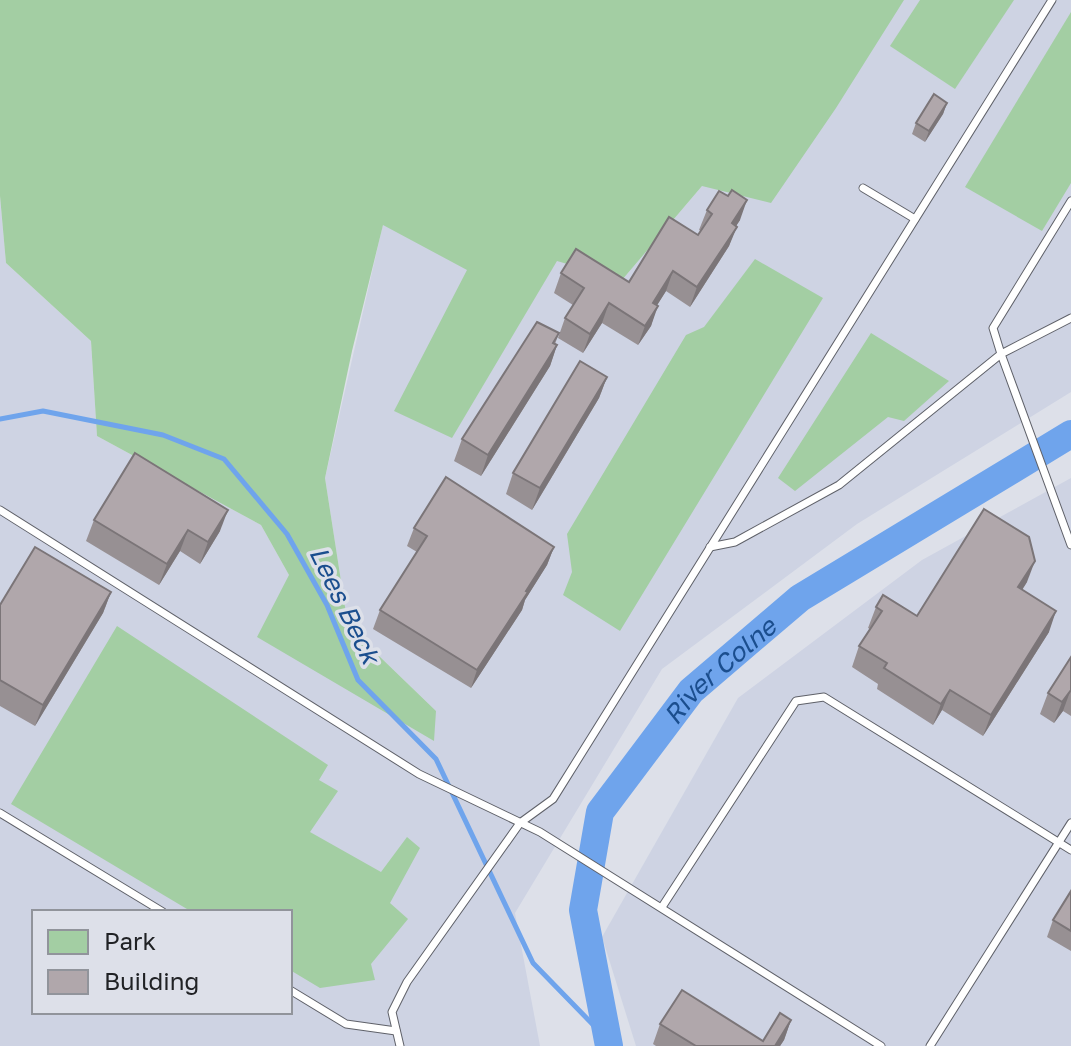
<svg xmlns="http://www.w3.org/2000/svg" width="1071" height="1046" font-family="'Golos Text',sans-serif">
<rect width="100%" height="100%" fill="#dde0e9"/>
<g fill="#ced3e3" fill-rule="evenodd">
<path d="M903,0H1071V392L857,524L662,669L515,913L540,1046H0V197L6,263L91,341L97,436L261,525L289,575L436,711L348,626L325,478L383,224L468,270L395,411L452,437L557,260L622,280L702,186ZM34,912H290V1012H34Z"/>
<polygon points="1071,478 1071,1046 636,1046 602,937 738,698 922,560"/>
</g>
<g fill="#a3cea3">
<polygon points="0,0 904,0 836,108 771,203 702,186 622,280 557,261 452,438 394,411 467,270 383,225 352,351 325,478 348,626 436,711 434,741 257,637 289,575 261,525 97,436 91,341 6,263 0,196"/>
<polygon points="920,0 1014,0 955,89 890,46"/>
<polygon points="1071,12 1071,183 1042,231 965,187"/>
<polygon points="755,259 823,298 620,631 563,595 572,572 567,534 686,335 704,327"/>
<polygon points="871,333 949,381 904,421 888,417 795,491 778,478"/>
<polygon points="117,626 328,765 319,780 338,791 310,832 381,872 407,837 420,848 390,903 408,919 371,964 375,980 320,988 290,970 290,912 192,912 11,804"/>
</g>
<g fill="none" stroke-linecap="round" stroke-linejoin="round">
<polyline stroke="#6fa4ec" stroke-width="5" points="0,419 43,411 163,435 224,459 287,534 327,605 358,680 436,759 533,963 606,1038"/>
<path stroke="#6fa4ec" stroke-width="28" id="s1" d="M609,1046L583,910L600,812L691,691L800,598L1071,434"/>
<defs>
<g id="lane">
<polyline points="863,188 915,219"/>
<polyline points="1071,318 1001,354 1071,545"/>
<polyline points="0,510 419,774 540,832 881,1046"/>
<polyline points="710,547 735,542 839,485 1001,354 993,328 1071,201"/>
<polyline points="0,813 163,912"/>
<polyline points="662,907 796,701 824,697 1071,850"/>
<polyline points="290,990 346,1024 396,1031"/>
<polyline points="400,1046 392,1012 407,982 520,823 553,799 1052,0"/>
<polyline points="930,1046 1071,823"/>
</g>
</defs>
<use href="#lane" stroke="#5f6169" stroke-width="9"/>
<use href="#lane" stroke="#fff" stroke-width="7"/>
</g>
<g fill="#979093">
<polygon points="947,103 943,114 925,142 912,134 916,123"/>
<polygon points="707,210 740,220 736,226 729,246 690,307 666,291 657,305 651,326 638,345 602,323 583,353 558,338 565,318 573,305 554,293 561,273 629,282 698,235 701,231 699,230"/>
<polygon points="559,333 555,344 557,345 550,366 481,476 454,461 462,439"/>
<polygon points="607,377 599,398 532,510 506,494 513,473"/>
<polygon points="94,520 220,531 200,564 180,551 159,585 86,541"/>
<polygon points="414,528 554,547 547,565 525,600 522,610 471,688 373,629 380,610 417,552 407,546"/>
<polygon points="1027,582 1022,589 1049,632 983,736 942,710 933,725 877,689 878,684 852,667 859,646 870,629 868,628 876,607 917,616"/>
<polygon points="111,592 103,613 35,726 0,706 0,605"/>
<polygon points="1071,657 1071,716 1063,711 1054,723 1040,714 1048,693"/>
<polygon points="1071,891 1071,951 1047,937 1053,920"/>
<polygon points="791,1020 784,1040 780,1046 656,1046 653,1044 660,1024 763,1041"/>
</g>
<g fill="#7b7578">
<polygon points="947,103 943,114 925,142 929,131"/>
<polygon points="747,200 740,220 725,243 732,223"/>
<polygon points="737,227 729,246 690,307 697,287"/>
<polygon points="673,271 666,291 646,323 653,303"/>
<polygon points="609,303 602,323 583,353 590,334"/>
<polygon points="658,306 651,326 638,345 645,326"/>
<polygon points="557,345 550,366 481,476 488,455"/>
<polygon points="607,377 599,398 532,510 540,488"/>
<polygon points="228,510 220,531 200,564 208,542"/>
<polygon points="188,530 180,551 159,585 167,564"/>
<polygon points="554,547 547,565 525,600 522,610 471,688 477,670"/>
<polygon points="1035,561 1027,582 1011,608 1018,587"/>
<polygon points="111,592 103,613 35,726 43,705"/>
<polygon points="1056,611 1049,632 983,736 991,715"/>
<polygon points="1071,689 1063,711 1054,723 1062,702"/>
<polygon points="950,690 942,710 933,725 941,704"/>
<polygon points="791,1020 784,1040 780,1046 775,1046"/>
</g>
<g fill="#b0a7ab" stroke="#7b7578" stroke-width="2">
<polygon points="934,94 947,103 929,131 916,123"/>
<polygon points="732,190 747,200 732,223 737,227 697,287 673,271 653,303 658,306 645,326 609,303 590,334 565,318 584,288 561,273 576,249 629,282 669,217 698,235 712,214 707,210 719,191 728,196"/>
<polygon points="537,322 559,333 553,343 557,345 488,455 462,439"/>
<polygon points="580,361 607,377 540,488 513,473"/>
<polygon points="135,453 228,510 208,542 188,530 167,564 94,520"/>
<polygon points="446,477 554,547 526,591 528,592 477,670 380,610 427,536 414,528"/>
<polygon points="984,509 1029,537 1035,561 1018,587 1056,611 991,715 950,690 941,704 884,668 887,663 859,646 882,611 876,607 883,595 917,616"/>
<polygon points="35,547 111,592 43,705 0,680 0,605"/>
<polygon points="1071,657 1071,690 1062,702 1048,693"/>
<polygon points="1071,891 1071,931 1053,920"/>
<polygon points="682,990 763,1041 780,1013 791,1020 775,1046 696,1046 660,1024"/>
</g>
<g text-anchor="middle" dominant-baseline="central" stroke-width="7" stroke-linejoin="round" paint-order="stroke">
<g font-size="26" font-style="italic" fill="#1b4e8e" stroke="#dde0e9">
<text transform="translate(345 605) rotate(64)">Lees Beck</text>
<text stroke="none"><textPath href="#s1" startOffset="424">River Colne</textPath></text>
</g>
</g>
<rect x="32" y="910" width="260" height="104" fill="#dde0e9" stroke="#91949b" stroke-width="2"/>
<rect x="48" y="930" width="40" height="24" fill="#a3cea3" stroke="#91949b" stroke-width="2"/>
<text x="104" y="950" font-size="24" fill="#202225">Park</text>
<rect x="48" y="970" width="40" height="24" fill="#b0a7ab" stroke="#91949b" stroke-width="2"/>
<text x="104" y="990" font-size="24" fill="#202225">Building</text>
</svg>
